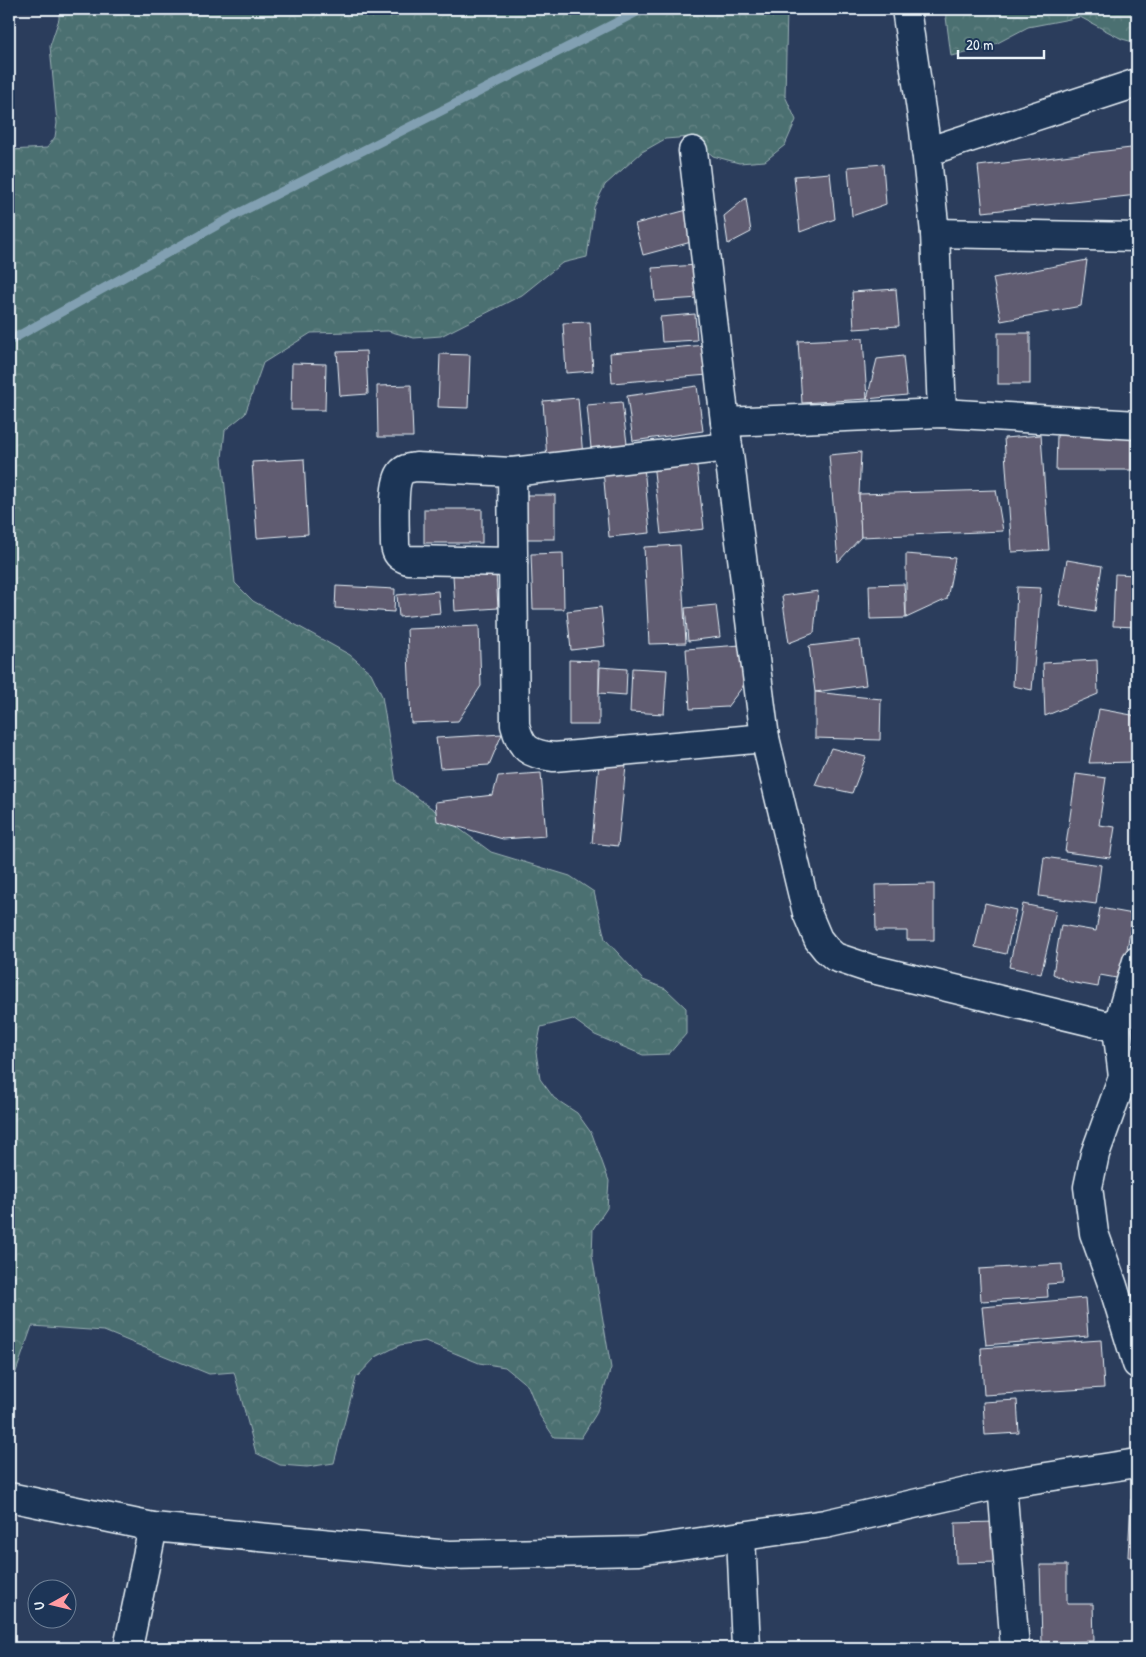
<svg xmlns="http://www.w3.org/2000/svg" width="1146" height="1657" font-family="'Patrick Hand',sans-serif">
<defs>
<pattern id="forest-crowns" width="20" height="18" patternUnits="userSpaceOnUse" patternTransform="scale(1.25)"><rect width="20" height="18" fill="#4c7071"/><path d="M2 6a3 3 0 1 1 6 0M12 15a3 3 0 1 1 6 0" fill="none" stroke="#668586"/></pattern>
</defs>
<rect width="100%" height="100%" fill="#2b3d5c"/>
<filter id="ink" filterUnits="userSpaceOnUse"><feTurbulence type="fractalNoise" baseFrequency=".02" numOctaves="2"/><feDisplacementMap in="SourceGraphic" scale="10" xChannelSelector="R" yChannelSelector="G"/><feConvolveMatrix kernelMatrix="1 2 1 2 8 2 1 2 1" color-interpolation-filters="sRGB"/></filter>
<g filter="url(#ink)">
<g fill="url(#forest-crowns)" stroke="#9ab0b4">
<polygon points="59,9 787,9 785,96 796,120 785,145 765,161 739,163 713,156 691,137 665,139 642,152 605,185 594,207 587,257 562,263 522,295 441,336 414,338 388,331 311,333 263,363 245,414 225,430 222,458 235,583 253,601 350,655 371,673 382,696 396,782 491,852 570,876 594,892 605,939 643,980 666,989 686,1008 686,1034 669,1054 643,1055 595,1035 573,1019 541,1027 536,1052 540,1079 554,1098 577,1113 592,1134 609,1181 607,1208 593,1229 592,1255 611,1368 596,1414 581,1438 554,1437 540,1416 528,1386 505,1367 479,1363 425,1341 400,1345 376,1357 356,1378 334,1463 307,1467 280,1465 256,1453 234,1372 209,1374 104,1331 32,1326 9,1392 9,150 47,148 55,137 57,123 50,46 59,19"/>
<polygon points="945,9 1137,9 1137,43 1122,39 1080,17 1028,27 986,49 951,56"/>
</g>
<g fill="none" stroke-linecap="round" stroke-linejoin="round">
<polyline stroke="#82a0b2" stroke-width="9" points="9,341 239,213 643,9"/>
</g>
<g fill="#615c71" stroke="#e8f1f8">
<polygon points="1131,148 1137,195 983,212 978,166"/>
<polygon points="883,164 886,204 852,216 848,167"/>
<polygon points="830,173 835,219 800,232 794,176"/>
<polygon points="746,198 751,232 728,244 724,216"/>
<polygon points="687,210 695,241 643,255 635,224"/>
<polygon points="1087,260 1081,306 1001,321 993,278"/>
<polygon points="697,265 700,298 655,301 652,268"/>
<polygon points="896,289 899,326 854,329 852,292"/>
<polygon points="695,314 697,340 662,342 660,317"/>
<polygon points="590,322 593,371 566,373 563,323"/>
<rect x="998" y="333" width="32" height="51"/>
<polygon points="863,338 867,399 802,403 798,341"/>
<polygon points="706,345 708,375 612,383 610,353"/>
<polygon points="366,351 368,394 340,396 337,352"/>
<polygon points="440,354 470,355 468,408 438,407"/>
<polygon points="903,356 907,395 867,399 877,359"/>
<polygon points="292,363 326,364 325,410 291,410"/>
<polygon points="411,385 413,437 378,437 377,386"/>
<polygon points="697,386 703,431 633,441 627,396"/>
<polygon points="578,398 583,457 547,460 543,401"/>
<polygon points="622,402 627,444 591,448 587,405"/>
<polygon points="1041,435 1049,550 1012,552 1004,438"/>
<polygon points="1057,435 1131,436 1131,470 1056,470"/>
<polygon points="861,452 859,494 861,537 838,562 829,455"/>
<polygon points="696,458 704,529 661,534 653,463"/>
<polygon points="304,459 308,534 257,538 252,462"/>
<polygon points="644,466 650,533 609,537 603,470"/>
<polygon points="996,490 1003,531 861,537 859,494"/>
<rect x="520" y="495" width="35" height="44"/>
<rect x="424" y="509" width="58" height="34"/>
<polygon points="680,545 686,643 649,644 644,547"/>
<polygon points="563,553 564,609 533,609 531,554"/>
<polygon points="906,554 955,558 947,599 906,618"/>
<polygon points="1067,560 1102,566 1095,611 1059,605"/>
<polygon points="496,573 498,608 455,611 453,575"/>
<polygon points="1115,574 1137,575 1137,627 1113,626"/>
<polygon points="904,584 906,618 870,619 869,585"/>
<polygon points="336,586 395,589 394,612 335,608"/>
<polygon points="1017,587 1041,588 1032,690 1013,686"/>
<polygon points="438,591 440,613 399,617 397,595"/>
<polygon points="818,591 814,633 789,643 782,596"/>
<polygon points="716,605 720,637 688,641 685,608"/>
<polygon points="601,607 605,646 571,650 567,611"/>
<polygon points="479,626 481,686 458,721 411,723 407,629"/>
<polygon points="860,640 866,685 815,692 809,646"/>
<polygon points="741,645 744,685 727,707 690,709 686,649"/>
<polygon points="569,660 599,661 599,725 569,725"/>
<polygon points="1097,660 1098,694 1045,716 1043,663"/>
<polygon points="600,667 627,669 626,695 599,693"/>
<polygon points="632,668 667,670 664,714 630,712"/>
<polygon points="815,692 881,699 880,740 815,738"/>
<polygon points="1099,709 1137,716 1137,762 1089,763"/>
<polygon points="502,734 489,765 440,768 436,738"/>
<polygon points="831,748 866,757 852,793 815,785"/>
<polygon points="599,763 626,765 618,846 592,843"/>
<polygon points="541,773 546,836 503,839 437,821 435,802 493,795 498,776"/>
<polygon points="1076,774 1106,778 1099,825 1115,827 1110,858 1065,852"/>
<polygon points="1044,857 1101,865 1096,904 1039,896"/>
<polygon points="934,884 934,940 907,940 907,931 876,931 875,885"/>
<polygon points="985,903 1016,910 1006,954 975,947"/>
<polygon points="1023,904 1056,911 1041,974 1009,967"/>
<polygon points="1100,908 1133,914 1122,979 1100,975 1098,987 1070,982 1053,974 1061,925 1096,931"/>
<polygon points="1062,1264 1063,1283 1047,1284 1048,1297 981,1301 979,1269"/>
<polygon points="1085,1298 1088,1336 986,1345 982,1307"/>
<polygon points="1101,1340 1104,1388 984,1395 981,1348"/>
<polygon points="1017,1400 1019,1433 985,1435 983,1402"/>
<polygon points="1131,1499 1137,1499 1137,1558 1128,1557"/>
<polygon points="996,1522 998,1562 956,1563 955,1523"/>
<polygon points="1040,1565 1067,1565 1067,1604 1093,1604 1094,1641 1042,1642"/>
</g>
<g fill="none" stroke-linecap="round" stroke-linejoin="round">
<defs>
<g id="minor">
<polyline points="906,9 924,130 935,233 942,413"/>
<polyline points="693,151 728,447 765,738 807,913 818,939 826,949 835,957 868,968 1117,1028"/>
<polyline points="926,152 1137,83"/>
<polyline points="935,233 1137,237"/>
<polyline points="725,422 942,413 1137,425"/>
<path d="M512,472L515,725C521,749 529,754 554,757L765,738"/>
<path d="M513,562L408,560C399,557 396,554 395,545C395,530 392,483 401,473C405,468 410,468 416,467L512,472L728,447"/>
<polyline points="1137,961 1117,1028 1123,1077 1095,1154 1088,1187 1094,1233 1113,1286 1137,1364"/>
<polyline points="1002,1484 1015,1648"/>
<polyline points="741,1536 746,1648"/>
<polyline points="128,1648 153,1527"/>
</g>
<polyline id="tertiary" points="9,1497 153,1527 449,1555 639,1551 825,1524 1002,1484 1137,1463"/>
</defs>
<use href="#minor" stroke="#e8f1f8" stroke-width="31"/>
<use href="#tertiary" stroke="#e8f1f8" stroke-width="31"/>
<use href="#minor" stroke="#1d3557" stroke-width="28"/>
<use href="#tertiary" stroke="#1d3557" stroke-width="28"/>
</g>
</g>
<rect width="1146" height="1657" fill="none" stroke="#1d3557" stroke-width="30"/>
<rect x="15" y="15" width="1116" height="1627" fill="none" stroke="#e8f1f8" stroke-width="2" filter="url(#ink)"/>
<g transform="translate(52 1604) rotate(262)"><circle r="24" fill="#1d3557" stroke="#6e8097"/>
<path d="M0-4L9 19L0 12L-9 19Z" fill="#ff9aa2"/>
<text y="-8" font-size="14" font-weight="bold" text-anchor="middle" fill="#e8f1f8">U</text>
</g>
<path d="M958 50v8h86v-8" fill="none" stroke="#e8f1f8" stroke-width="2.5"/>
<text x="966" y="50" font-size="15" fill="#e8f1f8" stroke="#1d3557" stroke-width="4" paint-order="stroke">20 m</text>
</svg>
